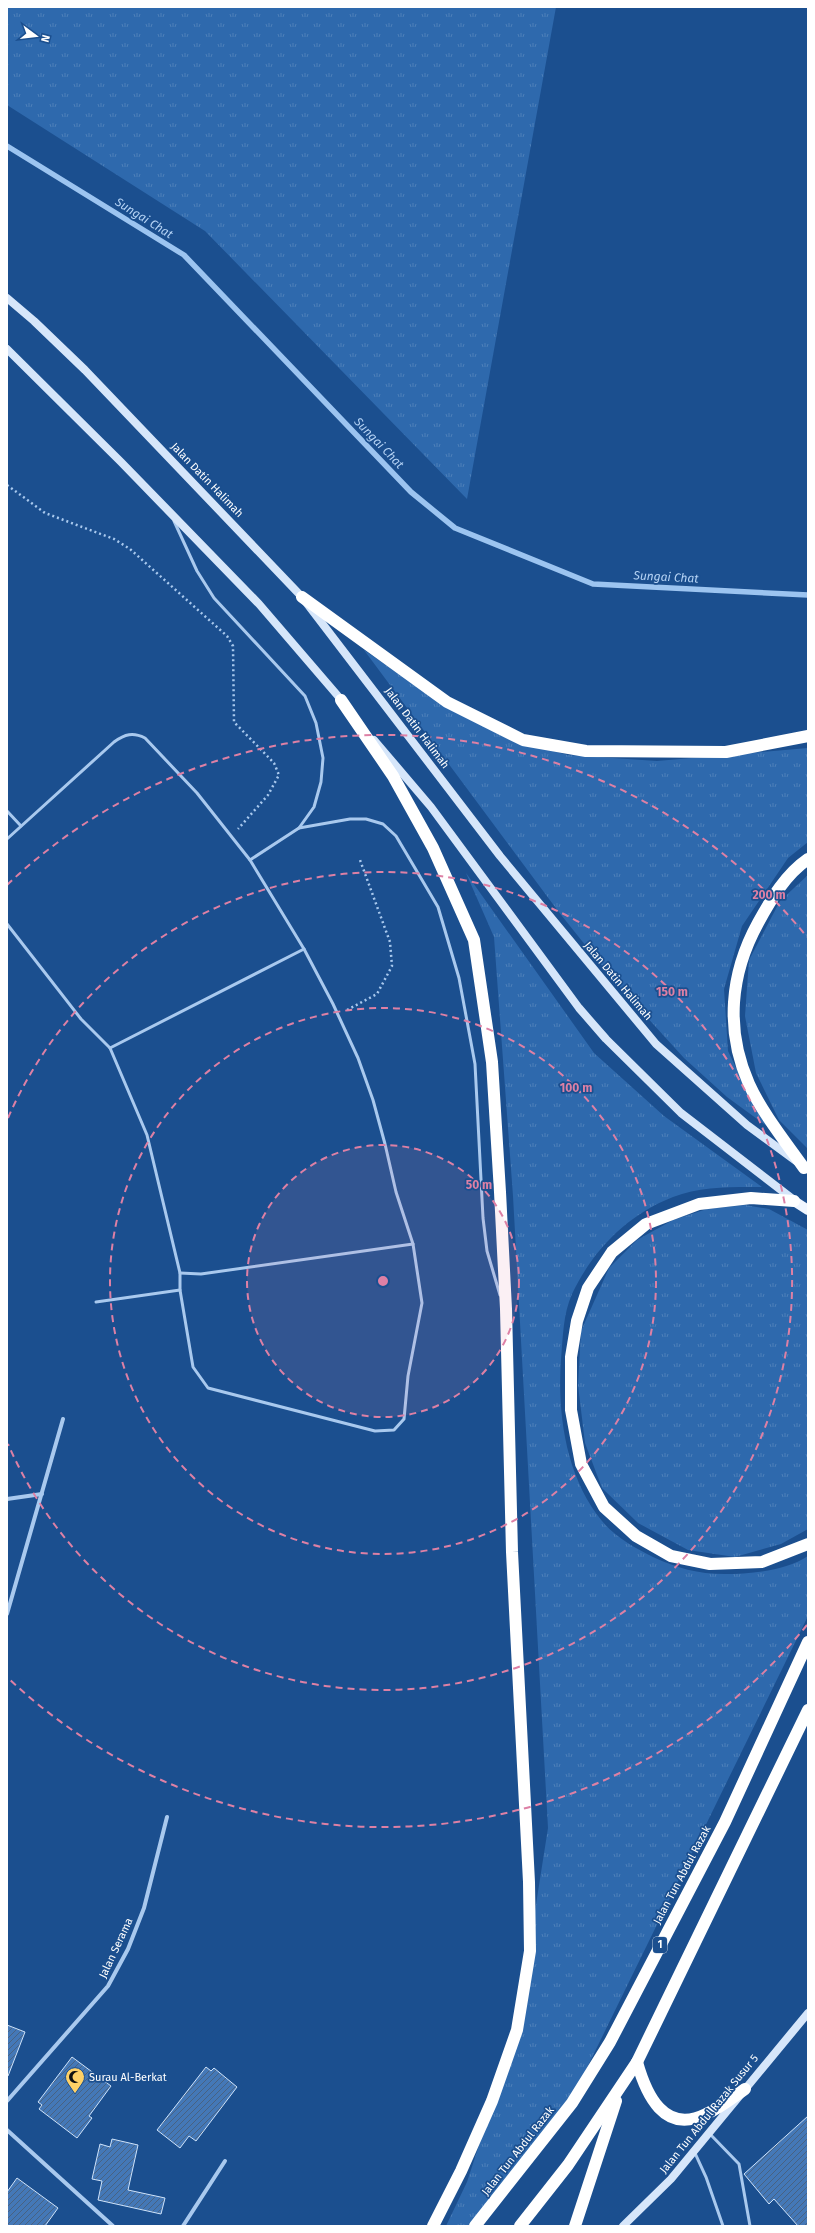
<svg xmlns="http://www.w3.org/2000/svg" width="815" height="2233" font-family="'Fira Sans',sans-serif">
<defs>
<pattern id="grass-tufts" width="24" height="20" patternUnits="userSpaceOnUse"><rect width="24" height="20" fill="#2e69ad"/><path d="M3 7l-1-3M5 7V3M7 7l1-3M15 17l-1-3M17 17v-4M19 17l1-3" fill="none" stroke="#4d80b9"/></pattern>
<pattern id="building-hatch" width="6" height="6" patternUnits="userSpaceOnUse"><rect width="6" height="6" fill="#4478b7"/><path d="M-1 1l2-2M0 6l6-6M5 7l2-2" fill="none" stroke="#486282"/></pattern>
</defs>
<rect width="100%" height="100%" fill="#1b4f8f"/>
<g fill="url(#grass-tufts)">
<polygon points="7,7 556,7 467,499 205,231 7,105"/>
<polygon points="364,650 434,698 508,739 568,755 657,761 808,748 808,842 788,858 742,926 724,989 728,1051 756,1110 775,1132 727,1097 684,1058 614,981 558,911"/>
<path d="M466,873L594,1053L664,1116L762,1187C733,1187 701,1186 673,1197C627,1215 593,1250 572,1294C563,1314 563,1337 561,1359C557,1414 566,1477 602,1521C615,1537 635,1548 653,1557C677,1568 698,1574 724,1574C751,1574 785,1571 808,1556V1616L580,2082L475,2226H446L467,2182L516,2032L548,1828L513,1196L494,937Z"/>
<polygon points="808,875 808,1149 779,1120 756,1073 745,1016 749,960 780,901"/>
<polygon points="745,1205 769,1209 808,1230 808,1529 781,1544 735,1557 688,1550 638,1523 602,1488 585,1443 578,1385 581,1331 609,1268 637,1240 673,1220 707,1209"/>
</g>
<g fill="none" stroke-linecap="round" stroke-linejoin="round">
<polyline stroke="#9cc4f0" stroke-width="5.5" points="7,146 184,255 411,492 455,528 593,584 808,595"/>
</g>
<g fill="url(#building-hatch)" stroke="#cfe3fa">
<polygon points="7,2025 25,2032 8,2076 7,2075"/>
<polygon points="72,2057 111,2086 89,2116 92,2118 77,2138 39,2109 42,2105 38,2102"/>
<polygon points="206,2067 211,2071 214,2068 237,2087 196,2141 189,2136 180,2148 157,2130"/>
<polygon points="808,2116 808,2226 798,2226 774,2199 769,2204 744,2174"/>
<polygon points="112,2139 138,2145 128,2190 165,2198 161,2214 98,2200 102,2181 92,2179 100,2144 110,2147"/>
<polygon points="17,2178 58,2208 45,2226 7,2226 7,2192"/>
</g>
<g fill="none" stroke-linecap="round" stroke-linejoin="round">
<g stroke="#a9c9ee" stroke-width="2.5" stroke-dasharray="2 3" stroke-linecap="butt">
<polyline points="7,485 45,513 114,539 130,549 227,636 233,646 234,722 274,763 279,775 268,795 238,829"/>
<polyline points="347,1010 377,994 392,966 390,942 360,860"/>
</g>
<g stroke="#a9c9ee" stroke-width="3">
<polyline points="174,521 197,571 214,598 305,696 316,723 323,758 321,782 314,807 299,828 250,860"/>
<polyline points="7,811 21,826"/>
<polyline points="299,828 350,819 366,819 383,824 396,836 438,907 459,978 475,1064 483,1218 487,1251 500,1295"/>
<path d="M7,839L114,742C125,734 133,732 145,738L197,793L250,860L304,949L333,1004L358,1058L373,1100L385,1144L396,1192L413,1244L422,1303L408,1376L404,1419L394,1430L375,1431L208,1388L193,1367L180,1290V1273L147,1135L110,1048L81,1019L7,924"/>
<polyline points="110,1048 304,949"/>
<polyline points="180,1273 201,1274 413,1244"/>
<polyline points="96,1302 180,1290"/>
<polyline points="709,2133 739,2164 750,2226"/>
<polyline points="695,2153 706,2177 723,2226"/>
</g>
<g stroke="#a9c9ee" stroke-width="4">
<polyline points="7,1499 42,1494"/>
<polyline points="7,1614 63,1419"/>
<polyline points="7,2101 108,1986 128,1949 144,1908 167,1817"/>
<polyline points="7,2130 113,2226"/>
<polyline points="183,2226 225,2161"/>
</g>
<g stroke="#d6e6fa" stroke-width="8">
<polyline points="7,298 34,321 85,370 302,597 500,856 656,1044 747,1125 796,1161"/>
<polyline points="7,349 121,462 259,604 344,703"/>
<polyline points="374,740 431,807 579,1008 606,1039 681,1113 794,1200"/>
<polyline points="623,2226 671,2179 808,2013"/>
</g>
<polyline stroke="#f0f6ff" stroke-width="10" points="794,1201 808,1210"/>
<g stroke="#fff" stroke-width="12">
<polyline points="302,597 447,702 523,740 586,751 726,752 808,736"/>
<polyline points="341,700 393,776 433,848 474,940 492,1062 500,1192 506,1309 512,1552 529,1882 530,1951 517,2030 492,2101 461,2171 433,2226"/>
<path d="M804,1168C787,1144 761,1111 749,1084C725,1030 730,974 758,923C771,899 786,874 808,859"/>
<polyline points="794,1201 751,1198 699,1204 646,1224 612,1252 588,1288 577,1321 571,1357 571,1410 581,1464 604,1507 636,1536 671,1556 710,1564 762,1562 808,1544"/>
<path d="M637,2062C646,2094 664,2135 706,2114C720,2108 732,2098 745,2089"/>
<polyline points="475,2226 572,2103 610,2042 725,1822 808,1642"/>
<polyline points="520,2226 568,2165 637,2062 808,1710"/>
<polyline points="575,2226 616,2101"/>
</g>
</g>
<circle cx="383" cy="1281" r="136" fill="#dd80a5" fill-opacity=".12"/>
<g fill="none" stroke="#dd80a5" stroke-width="2" stroke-dasharray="7 5">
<circle cx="383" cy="1281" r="136"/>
<circle cx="383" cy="1281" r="273"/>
<path d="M8 1118A409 409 0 1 1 8 1444"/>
<path d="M807 1625A546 546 0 0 1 7 1677M7 885A546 546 0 0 1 807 937"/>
</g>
<defs>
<symbol id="mosque-pin" viewBox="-11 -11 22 30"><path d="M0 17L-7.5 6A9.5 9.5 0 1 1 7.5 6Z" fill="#ffd166" stroke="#1b4f8f"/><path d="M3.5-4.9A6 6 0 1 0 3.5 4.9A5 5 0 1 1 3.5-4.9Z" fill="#111"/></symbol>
</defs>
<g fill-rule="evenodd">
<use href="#mosque-pin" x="64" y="2066" width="22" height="30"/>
</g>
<g text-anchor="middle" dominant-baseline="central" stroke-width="3.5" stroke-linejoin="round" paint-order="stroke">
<rect fill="#1b4f8f" stroke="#bbcadd" stroke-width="1" x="653" y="1937" width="14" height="16" rx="3"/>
<g font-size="10" font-weight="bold" fill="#fff">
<text x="660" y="1945">1</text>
</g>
<g font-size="11" fill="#fff" stroke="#1b4f8f">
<text transform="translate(207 480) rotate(46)">Jalan Datin Halimah</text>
<text transform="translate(417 728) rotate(53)">Jalan Datin Halimah</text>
<text transform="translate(618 981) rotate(50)">Jalan Datin Halimah</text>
<text transform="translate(682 1875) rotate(-62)">Jalan Tun Abdul Razak</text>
<text transform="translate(116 1948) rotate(-65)">Jalan Serama</text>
<text transform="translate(709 2114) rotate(-51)">Jalan Tun Abdul Razak Susur 5</text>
<text transform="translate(518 2151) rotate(-52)">Jalan Tun Abdul Razak</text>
</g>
<g font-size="11" fill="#fff" stroke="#1b4f8f" text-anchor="start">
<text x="89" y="2077">Surau Al-Berkat</text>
</g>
<g font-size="12" font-style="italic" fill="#b5d3f5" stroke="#1b4f8f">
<text transform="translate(144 218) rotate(32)">Sungai Chat</text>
<text transform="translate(379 443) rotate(46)">Sungai Chat</text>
<text transform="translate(666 577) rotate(3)">Sungai Chat</text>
</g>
</g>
<circle cx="383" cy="1281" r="6" fill="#dd80a5" stroke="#1b4f8f" stroke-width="2"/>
<g font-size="12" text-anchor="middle" font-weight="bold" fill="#dd80a5" stroke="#1b4f8f" stroke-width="3.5" stroke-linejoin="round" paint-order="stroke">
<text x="769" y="899">200 m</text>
<text x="672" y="996">150 m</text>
<text x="576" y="1092">100 m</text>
<text x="479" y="1189">50 m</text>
</g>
<rect width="815" height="2233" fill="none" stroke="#ffffff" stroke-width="16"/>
<g transform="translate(36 36) rotate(105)" stroke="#1b4f8f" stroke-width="3" paint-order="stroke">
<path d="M0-3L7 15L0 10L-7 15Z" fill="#ffffff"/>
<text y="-6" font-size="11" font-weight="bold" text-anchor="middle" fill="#ffffff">N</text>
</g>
</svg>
